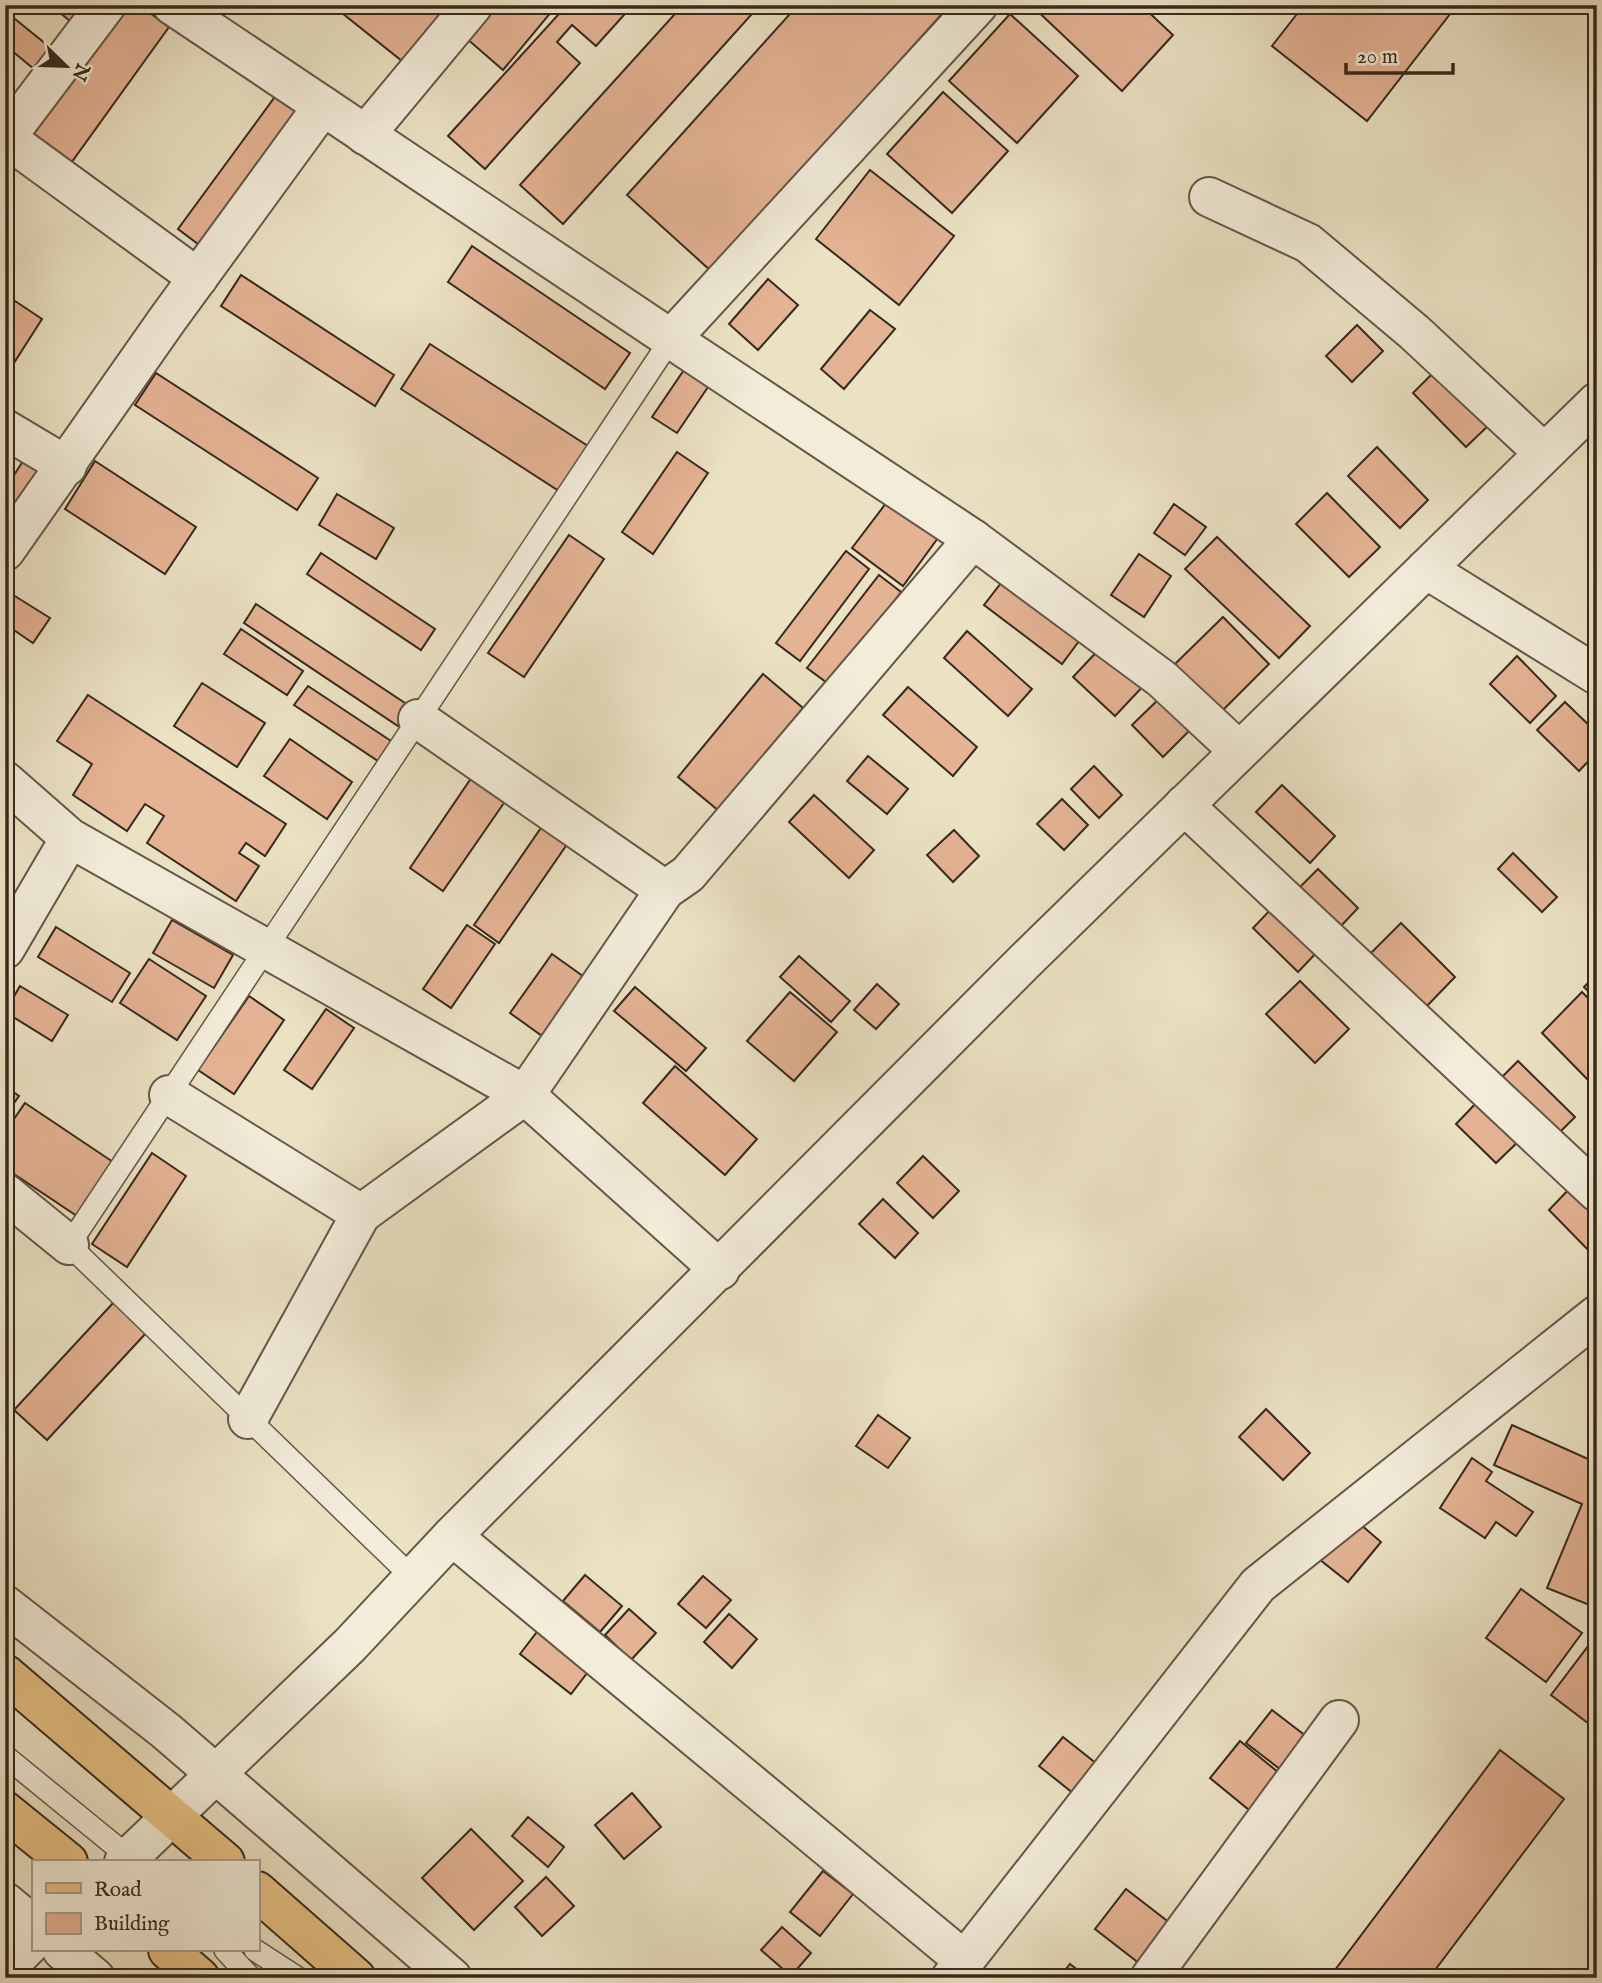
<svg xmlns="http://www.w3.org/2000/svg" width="1602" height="1983" font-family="'IM FELL English',serif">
<rect width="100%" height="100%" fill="#ebe2c4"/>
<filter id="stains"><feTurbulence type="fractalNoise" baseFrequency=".00286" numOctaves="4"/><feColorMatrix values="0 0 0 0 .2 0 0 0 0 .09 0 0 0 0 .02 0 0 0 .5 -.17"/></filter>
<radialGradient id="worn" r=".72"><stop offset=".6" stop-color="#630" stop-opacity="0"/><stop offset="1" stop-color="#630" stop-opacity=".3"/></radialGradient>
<g fill="#e4b394" stroke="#37291e" stroke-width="2">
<polygon points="51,5 85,5 71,22"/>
<polygon points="127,5 139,5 169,27 71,163 33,135"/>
<polygon points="348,5 472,5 417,73 342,13"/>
<polygon points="493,5 557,5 503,70 466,38"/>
<polygon points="567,5 633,5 596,46 572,25 557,42 580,63 485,169 448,136"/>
<polygon points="683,5 760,5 563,224 520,185"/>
<polygon points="798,5 950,5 711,271 627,195"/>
<polygon points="1031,5 1141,5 1173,35 1122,91"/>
<polygon points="1304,5 1457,5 1367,121 1272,46"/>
<polygon points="1010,14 1078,76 1017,143 949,81"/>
<polygon points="15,19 57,53 40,74 5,45 5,31"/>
<polygon points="943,92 1008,151 952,213 887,154"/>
<polygon points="277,94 305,114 206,250 178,229"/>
<polygon points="870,170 954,236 899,305 816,239"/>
<polygon points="472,246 630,353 605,389 448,282"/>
<polygon points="241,275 394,375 375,406 221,306"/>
<polygon points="768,279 798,305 758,350 729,324"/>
<polygon points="15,301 42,319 5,377 5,316"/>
<polygon points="870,310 895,329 844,389 821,369"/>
<polygon points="1357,325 1383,351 1352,382 1326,356"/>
<polygon points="430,344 588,446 559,491 401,389"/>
<polygon points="686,367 710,384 677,433 652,417"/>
<polygon points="1438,368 1492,422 1466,447 1413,393"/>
<polygon points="156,373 318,478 297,510 135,405"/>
<polygon points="1377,447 1428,500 1400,528 1348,476"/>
<polygon points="677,452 708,473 653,554 622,532"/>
<polygon points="27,455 51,472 5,542 5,489"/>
<polygon points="95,461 196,527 165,574 65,509"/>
<polygon points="1327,493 1380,547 1349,577 1296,524"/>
<polygon points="337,494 394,528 376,559 319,525"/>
<polygon points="893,494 943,531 903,586 852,548"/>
<polygon points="1174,504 1206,527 1185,555 1154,533"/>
<polygon points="569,535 604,559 524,677 488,653"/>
<polygon points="1217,537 1310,626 1279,658 1185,569"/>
<polygon points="846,551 869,569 800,661 776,643"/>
<polygon points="321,553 435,629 421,650 307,574"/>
<polygon points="1139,554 1171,576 1144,617 1111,595"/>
<polygon points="1008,574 1085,633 1062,664 984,605"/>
<polygon points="879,575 901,592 830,685 807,668"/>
<polygon points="10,593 50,618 33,643 5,624 5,600"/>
<polygon points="256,604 411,707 398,726 244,623"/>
<polygon points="1223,617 1269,664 1221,712 1175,664"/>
<polygon points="241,629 303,671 287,695 224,654"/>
<polygon points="967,631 1032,689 1008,716 944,658"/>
<polygon points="1106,642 1148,681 1115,716 1073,677"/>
<polygon points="1517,656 1556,696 1530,723 1490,684"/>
<polygon points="763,674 803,708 719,811 678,777"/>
<polygon points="202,683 265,723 237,767 174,726"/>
<polygon points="308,686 391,741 378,761 294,705"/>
<polygon points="908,687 977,747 953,776 883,715"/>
<polygon points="88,695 286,824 265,856 246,843 239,853 259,866 236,901 147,843 164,816 145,804 127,831 73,795 92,764 57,741"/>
<polygon points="1161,697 1192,728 1163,757 1132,725"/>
<polygon points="1565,702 1597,733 1597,752 1579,771 1537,730"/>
<polygon points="290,739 352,782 327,819 264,776"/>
<polygon points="868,756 908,789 887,814 847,781"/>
<polygon points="1094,766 1122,795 1099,818 1071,789"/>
<polygon points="472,777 506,800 443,891 410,868"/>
<polygon points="1282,785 1335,836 1310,863 1256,812"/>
<polygon points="814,795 874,850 849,878 789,822"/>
<polygon points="1062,799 1088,825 1064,850 1037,824"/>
<polygon points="545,822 570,840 499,943 474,925"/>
<polygon points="954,830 979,856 953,882 927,855"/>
<polygon points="1513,853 1557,897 1542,912 1498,869"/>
<polygon points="1318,869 1358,908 1339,928 1298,889"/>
<polygon points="1275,905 1320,949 1298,972 1253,928"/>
<polygon points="172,920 233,955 214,988 153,953"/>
<polygon points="1401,923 1455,977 1424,1009 1369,955"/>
<polygon points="467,925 495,944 451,1008 423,989"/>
<polygon points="56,927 130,973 112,1002 38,957"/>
<polygon points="552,954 587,979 545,1038 510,1013"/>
<polygon points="799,956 850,1001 831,1022 780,977"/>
<polygon points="149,959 206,996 177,1040 120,1003"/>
<polygon points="1597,974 1597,1000 1584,987"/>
<polygon points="1300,981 1349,1029 1315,1063 1266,1014"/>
<polygon points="877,984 899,1004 876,1029 854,1010"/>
<polygon points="20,986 68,1015 52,1041 5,1012"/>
<polygon points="635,987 706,1048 686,1071 614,1011"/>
<polygon points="790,992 837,1032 794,1081 747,1041"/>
<polygon points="1582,992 1597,1007 1597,1079 1592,1084 1542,1033"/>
<polygon points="249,996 284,1020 234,1094 198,1070"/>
<polygon points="326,1009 354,1028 312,1089 284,1070"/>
<polygon points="1518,1061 1575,1117 1554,1138 1498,1081"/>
<polygon points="675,1066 757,1139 725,1175 643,1103"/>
<polygon points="5,1086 19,1096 5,1116"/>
<polygon points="1481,1098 1522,1138 1496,1163 1456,1124"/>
<polygon points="25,1103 113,1162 77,1216 5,1168 5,1132"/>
<polygon points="152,1153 186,1176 127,1267 92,1244"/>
<polygon points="923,1156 959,1191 933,1218 897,1183"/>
<polygon points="1573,1185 1597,1209 1597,1259 1549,1210"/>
<polygon points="883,1199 918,1233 895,1258 859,1224"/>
<polygon points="114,1302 147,1332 47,1440 14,1410"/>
<polygon points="1266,1409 1310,1453 1283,1480 1239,1437"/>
<polygon points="878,1415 910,1438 888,1468 856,1446"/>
<polygon points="1512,1425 1597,1463 1597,1608 1547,1588 1582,1504 1494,1465"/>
<polygon points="1472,1458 1492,1472 1486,1481 1533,1512 1516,1536 1496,1522 1485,1538 1440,1508"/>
<polygon points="1353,1518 1381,1542 1348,1582 1319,1559"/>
<polygon points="585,1575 622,1606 600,1632 563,1601"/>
<polygon points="703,1576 731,1600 706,1628 678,1604"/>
<polygon points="1521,1589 1582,1633 1546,1682 1486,1638"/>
<polygon points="629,1609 656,1633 631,1660 605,1635"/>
<polygon points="729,1614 757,1639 732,1668 704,1642"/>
<polygon points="543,1624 594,1664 571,1694 520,1654"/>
<polygon points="1592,1641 1597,1645 1597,1730 1551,1695"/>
<polygon points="1272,1710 1311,1740 1285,1773 1246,1743"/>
<polygon points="1063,1737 1107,1772 1083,1801 1039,1766"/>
<polygon points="1240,1741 1284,1777 1254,1814 1210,1778"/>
<polygon points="1500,1750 1564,1799 1429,1978 1329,1978"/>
<polygon points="632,1793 661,1827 624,1859 595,1825"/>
<polygon points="528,1817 564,1847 548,1867 512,1836"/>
<polygon points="471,1829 523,1881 474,1930 422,1878"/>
<polygon points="823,1871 853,1894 820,1936 790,1912"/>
<polygon points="546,1877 574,1906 542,1936 515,1907"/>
<polygon points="1126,1889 1175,1927 1144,1967 1095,1929"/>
<polygon points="782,1927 811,1953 791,1976 761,1950"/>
<polygon points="1070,1964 1088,1978 1059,1978"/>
</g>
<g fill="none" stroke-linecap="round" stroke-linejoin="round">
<defs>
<g id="service">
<polyline points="414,1579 69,1245 671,339"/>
<polyline points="5,1756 135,1862"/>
<polyline points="225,1950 251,1978"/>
<polyline points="255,1950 298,1978"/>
</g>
<g id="minor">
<polyline points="172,5 671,339 978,5"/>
<polyline points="365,135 473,5"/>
<polyline points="6,138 198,278"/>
<polyline points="5,139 106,5"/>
<polyline points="1209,197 1308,243 1414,332 1544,453"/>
<polyline points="671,339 973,539 1162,679 1239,751"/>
<polyline points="5,429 67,466"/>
<polyline points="5,551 167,320 323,106"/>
<polyline points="1426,569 1597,675"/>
<polyline points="418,719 665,890"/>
<polyline points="5,781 70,838 525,1095 665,890 688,874 973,539"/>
<polyline points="1184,805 1597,1192"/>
<polyline points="5,949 70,838"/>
<polyline points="169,1095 361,1214 248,1419"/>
<polyline points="5,1193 69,1245"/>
<polyline points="361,1214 525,1095 720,1270"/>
<polyline points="452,1536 965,1961"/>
<polyline points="951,1978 1258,1585 1597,1315"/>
<polyline points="1150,1978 1339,1720"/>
</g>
<g id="tertiary">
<polyline points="5,1605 166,1731 452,1978"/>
<polyline points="124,1862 350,1645 452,1536 1026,960 1597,402"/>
<polyline points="5,1902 33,1925"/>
<polyline points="62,1950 95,1978"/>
<polyline points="5,1969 33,1941"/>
</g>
<g id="primary">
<polyline points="5,1674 225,1862"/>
<polyline points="5,1811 68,1862"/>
<polyline points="257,1891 356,1978"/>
<polyline points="168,1950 200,1978"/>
</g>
</defs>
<use href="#service" stroke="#645748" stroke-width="24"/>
<use href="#minor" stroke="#645748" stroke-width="42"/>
<use href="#tertiary" stroke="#645748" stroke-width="42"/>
<use href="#primary" stroke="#37291e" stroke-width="42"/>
<use href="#service" stroke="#f2ecd9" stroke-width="21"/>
<use href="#minor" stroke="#f2ecd9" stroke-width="38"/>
<use href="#tertiary" stroke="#f2ecd9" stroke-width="38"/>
<use href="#primary" stroke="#e6c182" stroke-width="38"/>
</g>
<rect width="1602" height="1983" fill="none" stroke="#ebe2c4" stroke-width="28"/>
<rect x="7" y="7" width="1588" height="1969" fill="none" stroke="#37291e" stroke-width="3.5"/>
<rect x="14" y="14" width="1574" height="1955" fill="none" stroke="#37291e" stroke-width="2"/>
<rect x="32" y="1860" width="228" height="91" fill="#f2ecd9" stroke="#a79e8e" stroke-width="2"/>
<rect x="46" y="1883" width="35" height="10" fill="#e6c182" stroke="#a79e8e" stroke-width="2"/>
<text x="94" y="1896" font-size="21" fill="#37291e">Road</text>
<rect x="46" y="1913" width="35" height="21" fill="#e4b394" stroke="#a79e8e" stroke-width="2"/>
<text x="94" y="1930" font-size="21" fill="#37291e">Building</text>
<g transform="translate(66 66) rotate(113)" stroke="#f2ecd9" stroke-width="5" paint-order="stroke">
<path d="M0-5L12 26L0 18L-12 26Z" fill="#37291e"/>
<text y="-10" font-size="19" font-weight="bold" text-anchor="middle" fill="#37291e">N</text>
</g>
<path d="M1346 63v10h107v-10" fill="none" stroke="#37291e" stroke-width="3.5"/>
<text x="1357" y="63" font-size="21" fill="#37291e" stroke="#f2ecd9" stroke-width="5" paint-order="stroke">20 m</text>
<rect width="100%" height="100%" filter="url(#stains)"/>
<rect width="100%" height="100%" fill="url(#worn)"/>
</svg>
